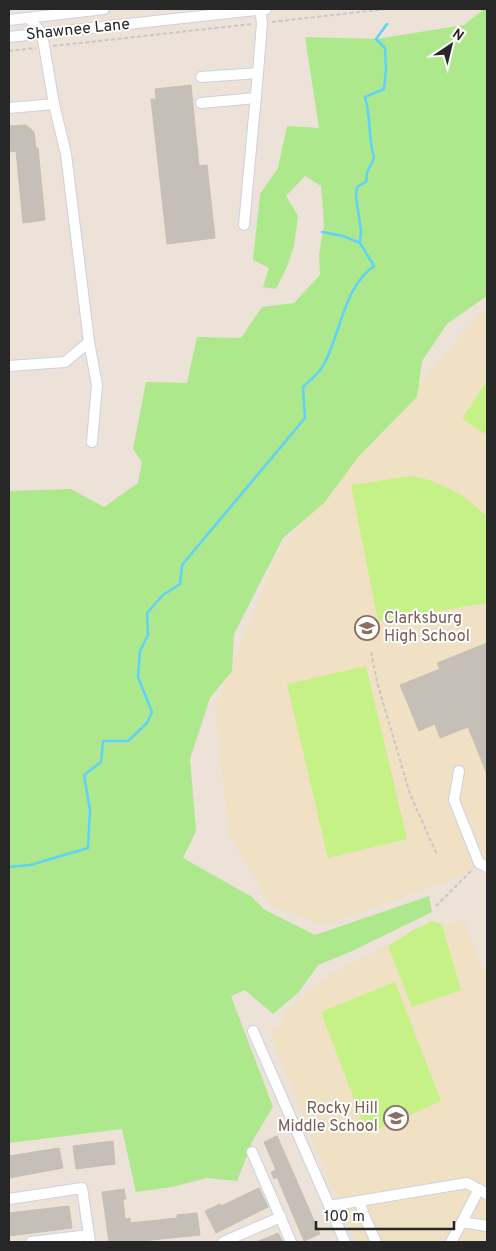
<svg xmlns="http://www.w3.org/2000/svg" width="496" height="1251" font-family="Overpass,sans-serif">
<rect width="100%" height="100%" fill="#ece2d7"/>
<g fill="#f0e1c4">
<polygon points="487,305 487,865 437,885 324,925 271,906 229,834 215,706 279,551"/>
<polygon points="464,920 487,980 487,1242 356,1242 339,1205 270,1031 281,1024 285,1012 329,975 388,946 415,929 433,921 442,925"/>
</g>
<polygon fill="#ade88d" points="483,10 487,10 487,296 447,324 422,361 417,397 359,456 324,503 283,538 234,634 232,671 210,698 190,759 196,831 183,858 252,897 265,910 315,935 429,896 432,912 350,952 318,965 299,992 273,1014 245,990 231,996 273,1107 253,1140 237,1181 207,1178 172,1187 136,1192 122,1129 9,1143 9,491 71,489 104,507 138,483 142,462 133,449 146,382 187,383 197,337 241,338 262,307 294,303 320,275 319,255 324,225 321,186 305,176 286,196 298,216 294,246 287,267 276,289 263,287 269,268 253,260 260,194 278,168 287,126 319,128 305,37 376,39 464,25"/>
<g fill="#c6f187">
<polygon points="487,380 487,435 462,419"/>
<path d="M412,476C441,481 467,496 487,517V603L378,621L351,485Z"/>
<polygon points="366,666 407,839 328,858 287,684"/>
<polygon points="433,921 442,925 461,990 412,1007 388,946 415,929"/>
<polygon points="395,982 441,1101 367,1134 321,1012"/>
</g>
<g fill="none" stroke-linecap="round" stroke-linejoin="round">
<g stroke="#5ed2f9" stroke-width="2.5">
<polyline points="322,232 343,236 360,243"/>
<path d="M9,867L30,865L88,848L90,810L84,775L101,762L103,741H128L147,723L152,712L138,677L140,651L148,635L147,613L163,595L180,584L182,565L305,418L303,387C310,380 320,373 324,364C341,333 343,288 374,266L360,243L361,231L356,197L357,187L366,182L367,173L374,158C368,138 371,117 365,97L384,89L386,70L385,48L376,39L387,24"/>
</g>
</g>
<g fill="#c6bfb7" stroke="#c7bfb1">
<polygon points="191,85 199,166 207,165 215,238 167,244 151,99 156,99 155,89"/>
<polygon points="26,125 34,132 36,148 38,148 45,220 23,223 16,151 9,152 9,126"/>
<polygon points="487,643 487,774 468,727 440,738 435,724 419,731 400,685 440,669 437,663"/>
<polygon points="277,1136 320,1234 304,1241 277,1177 274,1179 271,1172 276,1170 264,1142"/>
<polygon points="113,1141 115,1164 76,1169 73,1146"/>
<polygon points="59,1148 63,1168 9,1178 9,1156"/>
<polygon points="259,1188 268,1207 216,1233 205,1211 220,1204 221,1206"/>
<polygon points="124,1189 126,1199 123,1199 125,1219 130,1218 130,1223 177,1218 177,1215 197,1213 200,1235 132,1242 109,1242 102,1192"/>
<polygon points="69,1206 72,1228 9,1236 9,1213"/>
<polygon points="278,1233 283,1242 256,1242 271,1236"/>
</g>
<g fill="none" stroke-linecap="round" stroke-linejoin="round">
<defs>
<g id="minor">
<polyline points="9,20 104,9"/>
<polyline points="9,37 266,9"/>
<polyline points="201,77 258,73"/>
<polyline points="201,103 256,98"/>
<polyline points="54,104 66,154 89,342 97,385 92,442"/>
<polyline points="9,108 54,104 42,34 29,18"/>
<polyline points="244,225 258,73 262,23 260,9"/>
<polyline points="9,366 65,362 89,342"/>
<polyline points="459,771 454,800 479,863 487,867"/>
<polyline points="253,1031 345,1242"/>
<polyline points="252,1152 291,1242"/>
<polyline points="9,1199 82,1188 90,1242"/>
<polyline points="360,1201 363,1213 376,1242"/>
<polyline points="329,1206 467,1183 487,1194"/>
<polyline points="462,1222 479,1189"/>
<polyline points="31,1242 89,1235"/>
<polyline points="223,1242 281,1217"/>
<polyline points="451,1242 462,1222 487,1226"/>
</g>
</defs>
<use href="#minor" stroke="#ccd1e2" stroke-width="12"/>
<g stroke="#c7c7c7" stroke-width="2" stroke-dasharray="4 2.5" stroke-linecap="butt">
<polyline points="272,22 386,9"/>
<polyline points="53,46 252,24"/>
<polyline points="9,51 36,48"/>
<polyline points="371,652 377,682 410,794 437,855"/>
<polyline points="436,906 472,870"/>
</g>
<use href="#minor" stroke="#fff" stroke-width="10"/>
</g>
<defs>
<symbol id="school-ring" viewBox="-11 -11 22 22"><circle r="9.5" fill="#fff" stroke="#8d6e63" stroke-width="1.5"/><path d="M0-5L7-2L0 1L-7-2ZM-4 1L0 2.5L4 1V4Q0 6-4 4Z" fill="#8d6e63"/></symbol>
</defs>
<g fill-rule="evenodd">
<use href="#school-ring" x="353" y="614" width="28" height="28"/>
<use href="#school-ring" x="382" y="1104" width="28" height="28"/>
</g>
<g text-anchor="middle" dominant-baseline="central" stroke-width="4" stroke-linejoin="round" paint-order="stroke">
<g font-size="16" fill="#272727" stroke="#fff">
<text transform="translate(78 30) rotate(-6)">Shawnee Lane</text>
</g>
<g font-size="16" fill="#785e54" stroke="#fff" text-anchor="start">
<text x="384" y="619">Clarksburg<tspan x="384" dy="18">High School</tspan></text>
<text x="378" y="1109" text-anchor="end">Rocky Hill<tspan x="378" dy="18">Middle School</tspan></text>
</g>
</g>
<rect width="496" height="1251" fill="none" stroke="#272727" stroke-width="20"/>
<g transform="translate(451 45) rotate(35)" stroke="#ffffff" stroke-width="4" paint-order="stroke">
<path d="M0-4L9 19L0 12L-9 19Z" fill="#272727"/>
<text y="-8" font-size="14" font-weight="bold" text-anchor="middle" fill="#272727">N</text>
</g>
<path d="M316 1221v8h138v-8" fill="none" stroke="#272727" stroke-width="2.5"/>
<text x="324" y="1221" font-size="15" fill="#272727" stroke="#ffffff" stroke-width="4" paint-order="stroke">100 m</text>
</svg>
